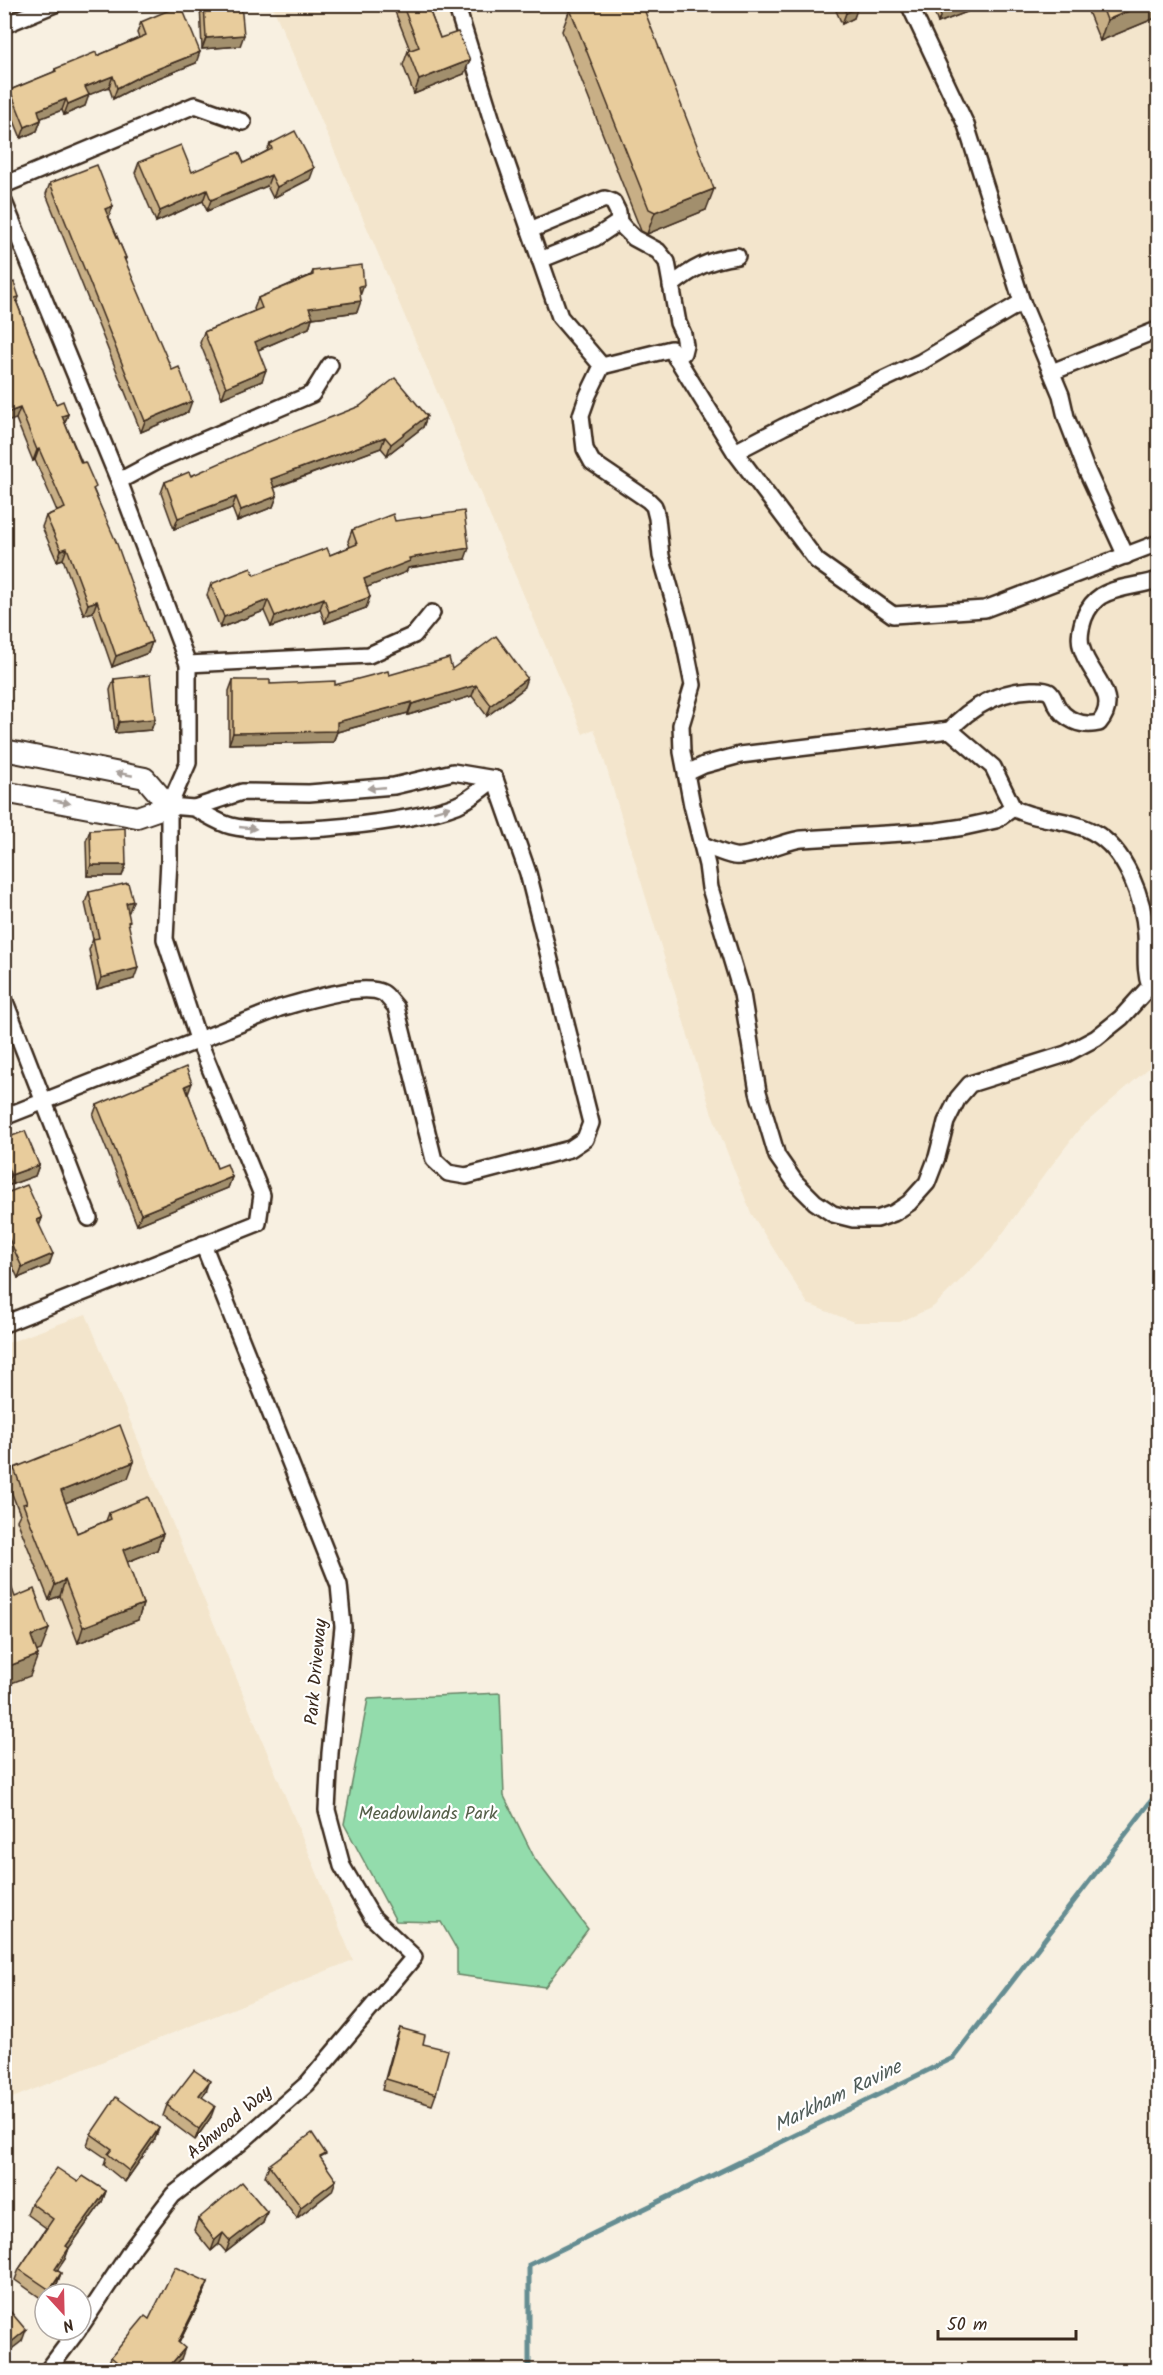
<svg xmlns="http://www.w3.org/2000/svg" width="1163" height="2375" font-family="Kalam,sans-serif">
<rect width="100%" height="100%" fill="#f8f0e1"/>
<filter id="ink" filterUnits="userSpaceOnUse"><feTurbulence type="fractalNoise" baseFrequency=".0167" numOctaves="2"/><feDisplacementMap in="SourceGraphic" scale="12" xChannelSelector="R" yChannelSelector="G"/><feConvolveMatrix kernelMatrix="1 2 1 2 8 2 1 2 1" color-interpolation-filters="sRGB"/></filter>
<g filter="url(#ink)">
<g fill="#f3e5cc">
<polygon points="272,5 1158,5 1158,1060 1080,1128 1039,1182 991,1250 933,1307 900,1322 854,1322 808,1304 751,1213 711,1111 598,740 594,729 583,734"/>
<polygon points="86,1314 353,1960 5,2101 5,1344"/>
</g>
<polygon fill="#93dcac" stroke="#678365" stroke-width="1.5" points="500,1693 504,1796 535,1859 588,1929 545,1987 457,1975 457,1950 441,1922 396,1921 344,1824 368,1699"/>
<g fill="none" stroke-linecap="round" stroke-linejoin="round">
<polyline stroke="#658d92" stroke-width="5" points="529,2370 529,2265 953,2058 1158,1792"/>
<defs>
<g id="minor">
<polyline points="456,4 493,124 560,317 602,366 671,349 735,452 817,561 893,615 985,609 1158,543"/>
<polyline points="4,25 55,4"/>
<polyline points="4,185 195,105 243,122"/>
<polyline points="4,202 119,481 188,664 188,763 169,806 169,860 165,939 198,1039 262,1195 258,1223 4,1324"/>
<polyline points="530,230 605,199 613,202 618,212 619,222 625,229 634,238 658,251 667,262 678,323 683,334 685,345 683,353 676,358"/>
<polyline points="540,260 595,238 619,222"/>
<path d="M671,286C693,268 708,260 737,256"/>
<polyline points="1022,302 1061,395 1066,417 1086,469 1126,556"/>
<polyline points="602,366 588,395 581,415 585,449 592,462 648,500 654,506 657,518 661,556 682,630 693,685 681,725 682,752 692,805 707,865 710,888 742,994 758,1092 777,1156 795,1182 815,1202 833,1214 853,1219 877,1219 894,1213 909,1203 927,1183 937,1157 946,1122 958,1098 970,1084 1066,1054 1096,1038 1121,1018 1150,986 1158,985"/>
<polyline points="1052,372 1157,330 1158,331"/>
<polyline points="735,452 783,427 921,362 1022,302 966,125 909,4"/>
<polyline points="119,481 162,458 312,394 330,365"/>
<polyline points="188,664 369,655 414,635 432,613"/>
<polyline points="687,773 704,765 740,755 950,730"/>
<polyline points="169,806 194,808 242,792 309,793 394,786 453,772 495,779"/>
<path d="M194,808C206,814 219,823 231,826C278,837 412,823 457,805C471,799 483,787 495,779"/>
<path d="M702,845C712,848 723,854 734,856C750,859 782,841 802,839L937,831L964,827L996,820L1013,808"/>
<path d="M1150,986C1144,969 1147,953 1146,935C1144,900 1126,849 1093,832C1068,818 1037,821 1013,808L993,767L950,730C969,707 1001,691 1031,690C1036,690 1044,689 1049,692C1053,695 1054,700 1056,704C1064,720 1082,727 1099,723C1122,696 1089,675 1082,649C1078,639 1081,627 1084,618C1088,608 1093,601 1101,596C1118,586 1140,586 1158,580"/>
<polyline points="4,999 89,1218"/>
<path d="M4,1117L280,1008C302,1002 362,982 383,993C387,995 392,1003 396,1007L434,1160L448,1173L466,1176L570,1149L585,1139L591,1123L528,873L495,779"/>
<polyline points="81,2326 134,2246 173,2195 240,2143 307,2084 414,1957 372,1917 342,1866 327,1810 330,1753 343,1627 339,1585 203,1244"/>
<polyline points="48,2370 78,2330"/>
</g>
<polyline id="tertiary" points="4,750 145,778 169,806 137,817 4,792"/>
</defs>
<use href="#minor" stroke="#3b2a1e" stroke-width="20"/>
<use href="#tertiary" stroke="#3b2a1e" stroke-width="24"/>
<use href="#minor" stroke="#fff" stroke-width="15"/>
<use href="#tertiary" stroke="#fff" stroke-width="20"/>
</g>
<g fill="#c8af86" stroke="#3b2a1e" stroke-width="1.5">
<polygon points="200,4 241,4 240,46 202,49"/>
<polygon points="392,4 427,4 440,38 464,74 414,94 403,65 408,51 410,50"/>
<polygon points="833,4 857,4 854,18 842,24"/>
<polygon points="920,4 969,4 967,12 938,23 932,7 923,10"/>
<polygon points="1085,4 1158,4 1158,17 1100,41"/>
<polygon points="570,9 706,210 647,234 641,231 562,31"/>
<polygon points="141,22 196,63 138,86 113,99 109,87 88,95 85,106 64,115 62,110 41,118 41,120 37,131 21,138 6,101 10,90 54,72 55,69 97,56 139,38 137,33"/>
<polygon points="270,144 310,179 273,198 267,186 207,211 203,201 156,222 135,173 139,162 192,172 244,163 267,151"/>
<polygon points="50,183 109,217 126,258 125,261 188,412 141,432 46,194"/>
<polygon points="313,271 360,296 357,312 312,318 309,328 258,350 262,381 222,398 200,343 204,332 255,311 254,309 258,298 311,275"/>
<polygon points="8,285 19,297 17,303 56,404 68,414 65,423 95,493 152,642 148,653 112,667 93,612 84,615 63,559 57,561 42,527 46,516 57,511 35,460 33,461 16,419"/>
<polygon points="427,416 423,427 387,455 381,448 274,488 277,496 273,507 237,521 232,508 174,529 161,493 165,482"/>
<polygon points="395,521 465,559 408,568 406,572 367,587 366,608 325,623 320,609 271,627 264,611 220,628 207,595 211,584 254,575 330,555 350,547 348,541 352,530"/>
<polygon points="452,669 523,689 487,716 472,696 408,715 408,713 337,732 333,742 229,744 229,691 233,680 270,684 335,685 389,675"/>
<polygon points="114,679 155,719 151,730 115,733 110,690"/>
<polygon points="90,830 126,865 122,876 87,876 86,841"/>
<polygon points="89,892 129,912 128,912 128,925 134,979 97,989 89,950 93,939 85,903"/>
<polygon points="188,1094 217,1168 232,1177 228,1188 137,1225 93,1116 97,1105"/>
<polygon points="4,1139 39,1165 35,1176 7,1186 4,1180"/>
<polygon points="4,1194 42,1218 39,1225 49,1265 18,1278 4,1248"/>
<polygon points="14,1468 128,1478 65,1503 77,1533 106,1521 109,1513 163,1534 157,1550 127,1562 143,1604 138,1620 78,1643 60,1596 49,1600 17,1520 20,1514 8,1484"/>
<polygon points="400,2028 423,2044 436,2094 432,2105 382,2090 396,2039"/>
<polygon points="206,2092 202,2097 211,2117 195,2140 163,2116 167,2105"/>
<polygon points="159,2128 155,2139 125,2182 104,2165 106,2158 87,2145 91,2134"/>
<polygon points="323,2161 332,2191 297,2218 265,2176 269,2165"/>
<polygon points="78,2182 106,2191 102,2202 69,2248 65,2259 57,2270 61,2273 57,2284 50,2294 45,2294 45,2301 15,2280 19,2269 46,2228 27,2214 31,2203"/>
<polygon points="267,2212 263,2223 226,2252 219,2244 211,2251 194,2230 198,2219"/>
<polygon points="208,2282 204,2293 179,2343 181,2359 171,2370 110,2370 107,2368 111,2357 149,2319"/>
</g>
<g fill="#a28f6d" stroke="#3b2a1e" stroke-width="1.5">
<polygon points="925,4 932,4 932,7 923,10"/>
<polygon points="944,4 969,4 967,12 938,23"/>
<polygon points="1145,4 1158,4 1158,17 1100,41 1107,20"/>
<polygon points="858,7 854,18 842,24 846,13"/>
<polygon points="244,35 240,46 202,49 206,38"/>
<polygon points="200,52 196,63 138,86 113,99 117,88 142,75"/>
<polygon points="470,60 464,74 414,94 419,80"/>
<polygon points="113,76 109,87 81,98 85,87"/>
<polygon points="89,95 85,106 64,115 68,104"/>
<polygon points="66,99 62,110 34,121 38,110"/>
<polygon points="41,120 37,131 21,138 25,127"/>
<polygon points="314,168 310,179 273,198 277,187"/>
<polygon points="271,175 267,186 207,211 211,200"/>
<polygon points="714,189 706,210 647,234 655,212"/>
<polygon points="207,190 203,201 156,222 160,211"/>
<polygon points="113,206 109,217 101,220 105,209"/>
<polygon points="364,285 360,296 359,286"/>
<polygon points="361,301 357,312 312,318 309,328 251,353 255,342 309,308"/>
<polygon points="266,370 262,381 222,398 226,387"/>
<polygon points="192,401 188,412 141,432 145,421"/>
<polygon points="20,408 16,419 4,423 4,414"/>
<polygon points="68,414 64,425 62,416"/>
<polygon points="427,416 423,427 387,455 391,444"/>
<polygon points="385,437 381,448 267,490 271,479"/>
<polygon points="39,449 35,460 33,461 37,450"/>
<polygon points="277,496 273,507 237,521 241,510"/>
<polygon points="236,497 232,508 174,529 178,518"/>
<polygon points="67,548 63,559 57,561 61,550"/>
<polygon points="469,548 465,559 408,568 406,572 360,590 364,579 409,558"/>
<polygon points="370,597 366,608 325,623 329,612"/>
<polygon points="324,598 320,609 271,627 275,616"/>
<polygon points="268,600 264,611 220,628 224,617"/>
<polygon points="97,601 93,612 84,615 88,604"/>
<polygon points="152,642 148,653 112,667 116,656"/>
<polygon points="527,678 523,689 487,716 491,705"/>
<polygon points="476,685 472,696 408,715 412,704"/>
<polygon points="412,702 408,713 337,732 333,742 229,744 233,733 337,722"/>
<polygon points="155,719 151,730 115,733 119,722"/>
<polygon points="91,865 126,865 122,876 87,876"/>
<polygon points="133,901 129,912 122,914 126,903"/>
<polygon points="138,968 134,979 97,989 101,978"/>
<polygon points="192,1083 188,1094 185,1086"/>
<polygon points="39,1165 35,1176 7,1186 11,1175"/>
<polygon points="232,1177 228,1188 137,1225 141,1214"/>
<polygon points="42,1218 38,1229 37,1220"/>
<polygon points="53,1254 49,1265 18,1278 22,1267"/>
<polygon points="134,1462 128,1478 55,1507 61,1491"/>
<polygon points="163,1534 157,1550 117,1566 123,1550"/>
<polygon points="65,1580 60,1596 49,1600 55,1585"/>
<polygon points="143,1604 138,1620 78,1643 83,1627"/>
<polygon points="49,1629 41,1650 23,1657 31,1636"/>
<polygon points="38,1655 30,1676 4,1686 4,1668"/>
<polygon points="210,2081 206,2092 195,2106 199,2095"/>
<polygon points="215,2106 211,2117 195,2140 199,2129"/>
<polygon points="159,2128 155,2139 125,2182 129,2171"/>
<polygon points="336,2180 332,2191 297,2218 301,2207"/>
<polygon points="106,2191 102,2202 69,2248 65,2259 51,2280 55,2269 66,2246"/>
<polygon points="267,2212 263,2223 226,2252 230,2241"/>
<polygon points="223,2233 219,2244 211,2251 215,2240"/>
<polygon points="61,2273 57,2284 50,2294 48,2294"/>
<polygon points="208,2282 204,2293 174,2353 178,2342"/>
<polygon points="26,2330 22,2341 4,2355 4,2348"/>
<polygon points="185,2348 181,2359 171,2370 166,2370"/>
</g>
<g fill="#e8cc9c" stroke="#3b2a1e" stroke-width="1.5">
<polygon points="204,4 241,4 244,35 206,38"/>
<polygon points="402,4 427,4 440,38 458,32 470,60 419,80 408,51 419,47"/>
<polygon points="582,4 642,4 714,189 655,212 649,209 570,9"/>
<polygon points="842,4 857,4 858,7 846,13"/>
<polygon points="1101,4 1145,4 1107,20"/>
<polygon points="181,5 200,52 142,75 117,88 113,76 85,87 89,95 68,104 66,99 38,110 41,120 25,127 10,90 56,71 55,69 96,52 97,56 146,35 141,22"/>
<polygon points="295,131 314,168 277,187 271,175 211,200 207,190 160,211 139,162 181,145 192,172 239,152 244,163 272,149 270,144"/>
<polygon points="97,165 113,206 105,209 126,258 124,258 172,370 179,367 192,401 145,421 50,183"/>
<polygon points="362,265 364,285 359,286 361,301 309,308 313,317 255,342 266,370 226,387 204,332 262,308 258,298 313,275 313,271"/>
<polygon points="4,276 8,285 14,282 19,297 15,298 56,404 63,401 68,414 62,416 81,463 85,462 96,487 93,489 117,544 152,642 116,656 97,601 88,604 67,548 61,550 46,516 65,508 39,449 37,450 20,408 4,414"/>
<polygon points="395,378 427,416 391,444 385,437 271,479 277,496 241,510 236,497 178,518 165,482 189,472 191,476 263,444 360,406"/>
<polygon points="464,511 469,548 409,558 410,561 364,579 370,597 329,612 324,598 275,616 268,600 224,617 211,584 251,568 254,575 327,548 330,555 357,544 352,530 393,514 395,521"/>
<polygon points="496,636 527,678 491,705 476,685 412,704 412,702 337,722 337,731 233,733 233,680 270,680 270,684 335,681 335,685 388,671 389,675 449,658 452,669"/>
<polygon points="150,675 155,719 119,722 114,679"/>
<polygon points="125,828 126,865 91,865 90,830"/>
<polygon points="128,883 133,901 126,903 130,921 128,922 138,968 101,978 93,939 99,938 89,892"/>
<polygon points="186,1067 192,1083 185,1086 217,1168 227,1164 232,1177 141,1214 97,1105"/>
<polygon points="25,1131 39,1165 11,1175 4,1159 4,1139"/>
<polygon points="27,1185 42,1218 37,1220 53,1254 22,1267 4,1228 4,1194"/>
<polygon points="120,1425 134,1462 61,1491 77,1533 111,1519 109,1513 148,1497 163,1534 123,1550 143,1604 83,1627 65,1580 55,1585 23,1504 27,1503 14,1468"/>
<polygon points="8,1578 15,1597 34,1589 49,1629 31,1636 38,1655 4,1668 4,1580"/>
<polygon points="400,2028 425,2035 423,2044 448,2050 436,2094 386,2079"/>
<polygon points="194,2070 210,2081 199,2095 215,2106 199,2129 167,2105"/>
<polygon points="116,2097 159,2128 129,2171 108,2154 112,2149 91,2134"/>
<polygon points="312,2133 326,2154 320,2157 336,2180 301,2207 269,2165"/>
<polygon points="57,2168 78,2182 83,2176 106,2191 66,2246 69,2248 55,2269 61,2273 50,2290 19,2269 53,2219 31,2203"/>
<polygon points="242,2182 267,2212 230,2241 223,2233 215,2240 198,2219"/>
<polygon points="175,2267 208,2282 178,2342 185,2348 166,2370 142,2370 138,2367 135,2370 127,2370 111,2357 145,2316 149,2319"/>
<polygon points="4,2304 26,2330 4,2348"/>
</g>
<defs><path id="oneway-solid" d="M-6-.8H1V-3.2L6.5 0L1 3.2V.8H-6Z" transform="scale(1.5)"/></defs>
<g fill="#a79f9a">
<use href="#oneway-solid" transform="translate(124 774) rotate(-169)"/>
<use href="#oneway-solid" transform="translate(376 788) rotate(175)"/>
<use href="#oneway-solid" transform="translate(62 802) rotate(11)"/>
<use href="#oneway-solid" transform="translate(442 809) rotate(-15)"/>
<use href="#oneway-solid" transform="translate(248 828) rotate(6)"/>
</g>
</g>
<g text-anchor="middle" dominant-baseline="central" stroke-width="4.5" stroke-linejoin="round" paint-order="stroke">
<g font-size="18" fill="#3b2a1e" stroke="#fff">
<text transform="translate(317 1672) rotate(-85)">Park Driveway</text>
<text transform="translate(230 2123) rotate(-40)">Ashwood Way</text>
</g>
<g font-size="18" fill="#555f49" stroke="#fff">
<text x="428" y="1814">Meadowlands Park</text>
</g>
<g font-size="20" font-style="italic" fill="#505c58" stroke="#fff">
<text transform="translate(838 2097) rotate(-26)">Markham Ravine</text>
</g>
</g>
<rect width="1163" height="2375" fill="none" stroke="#fff" stroke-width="24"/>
<rect x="12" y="12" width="1139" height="2351" fill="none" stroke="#3b2a1e" stroke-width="2" filter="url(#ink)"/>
<g transform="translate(63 2312) rotate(158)"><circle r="28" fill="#ffffff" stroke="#b1aaa5" stroke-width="1.5"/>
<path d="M0-4.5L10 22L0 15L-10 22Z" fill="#d1495b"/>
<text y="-9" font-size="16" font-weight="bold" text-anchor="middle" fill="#3b2a1e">N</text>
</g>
<path d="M938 2330v9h138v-9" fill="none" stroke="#3b2a1e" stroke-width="3"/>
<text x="947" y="2330" font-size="18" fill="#3b2a1e" stroke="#ffffff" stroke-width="4.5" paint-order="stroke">50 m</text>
</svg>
